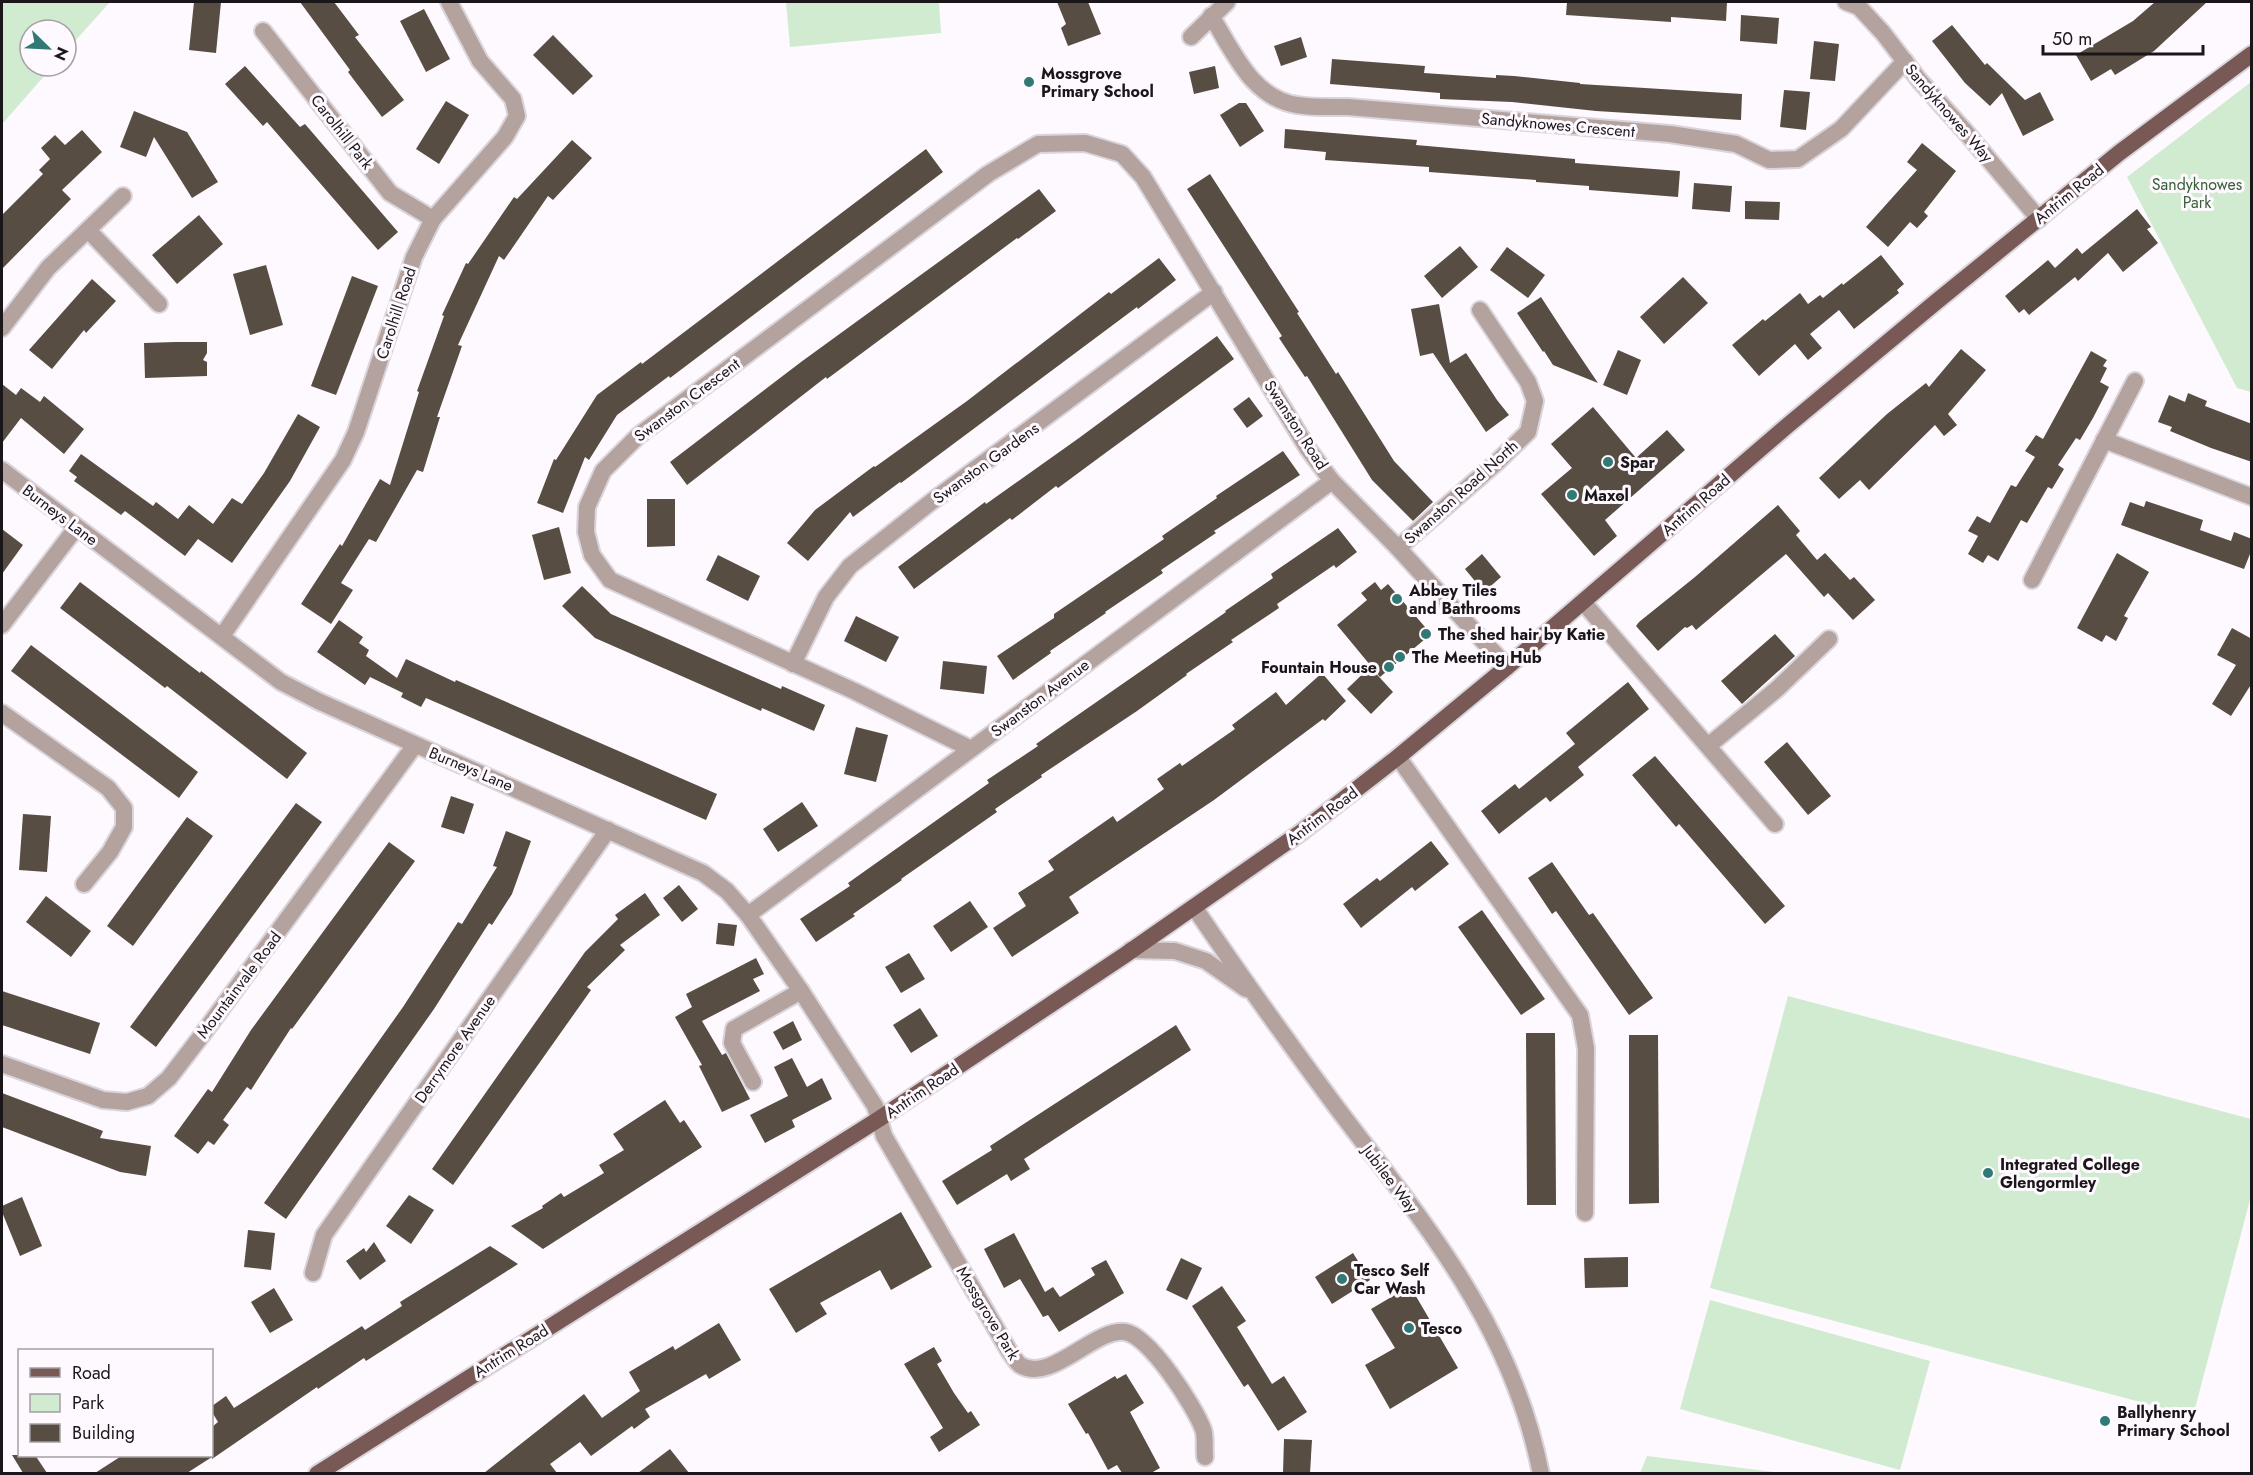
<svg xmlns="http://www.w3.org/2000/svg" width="2253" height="1475" font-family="Jost,sans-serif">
<rect width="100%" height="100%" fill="#fef9fe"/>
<g fill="#d0ebd0">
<polygon points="2,2 110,2 66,51 66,30 30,30 30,66 53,66 2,124"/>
<polygon points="786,2 939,2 941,33 790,47"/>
<polygon points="2251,82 2251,392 2237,388 2127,177"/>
<polygon points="1788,996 2251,1119 2251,1196 2193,1416 1710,1288"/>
<polygon points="1710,1300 1930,1361 1900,1470 1680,1409"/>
<polygon points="1647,1456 1782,1473 1640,1473"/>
</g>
<g fill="#574d42">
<polygon points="194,2 221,2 216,53 189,50"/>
<polygon points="300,2 334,2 359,35 355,37 404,100 382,117 348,72 350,70"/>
<polygon points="1057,2 1088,2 1101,34 1068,46 1061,28 1066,24"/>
<polygon points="1567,2 1727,2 1726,21 1671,17 1671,22 1566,15"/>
<polygon points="2155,2 2207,2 2154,51 2115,75 2111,69 2091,81 2076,55 2133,21"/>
<polygon points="424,9 450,59 426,72 400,21"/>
<polygon points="1741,15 1779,18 1777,44 1740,41"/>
<polygon points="1952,25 1985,65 1987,63 2025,100 2040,92 2054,120 2023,136 2002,93 1990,106 1965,83 1932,41"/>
<polygon points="553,35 593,76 573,95 533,55"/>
<polygon points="1301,37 1307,57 1281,66 1274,46"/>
<polygon points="1814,41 1839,44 1835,81 1810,79"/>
<polygon points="1332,59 1425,66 1424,73 1496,78 1496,75 1514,76 1580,83 1580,84 1742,94 1741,120 1596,111 1512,102 1440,99 1440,93 1330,84"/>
<polygon points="245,66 300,127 305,124 398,232 378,250 267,122 263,126 225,84"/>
<polygon points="1215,66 1219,88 1194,94 1189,72"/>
<polygon points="1784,90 1810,92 1806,130 1780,127"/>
<polygon points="446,101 469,115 439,164 416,149"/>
<polygon points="1239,103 1246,103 1264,131 1240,147 1220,115"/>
<polygon points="134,111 187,132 218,182 192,198 154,137 146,157 120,147"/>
<polygon points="1285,129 1417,140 1416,145 1575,159 1575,163 1680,171 1678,197 1589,190 1589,186 1536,182 1536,180 1429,172 1429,167 1325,160 1326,152 1284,148"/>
<polygon points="82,130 102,152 62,190 71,199 2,269 2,215 43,174 39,170 50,159 41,148 55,135 65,145"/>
<polygon points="572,140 592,158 553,200 548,196 504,260 499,256 458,345 462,346 437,417 440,417 423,472 417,470 376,542 369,539 341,583 353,590 331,624 301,604 340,544 342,546 380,479 390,485 419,392 417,391 444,316 442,315 466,263 468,264 514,197 517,199"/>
<polygon points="1922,143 1956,171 1924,212 1928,216 1917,228 1910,222 1888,247 1866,227 1917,170 1907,162"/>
<polygon points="926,149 943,172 670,378 669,376 617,415 589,460 585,457 563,513 537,503 554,459 556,460 597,395 641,362 642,364"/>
<polygon points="1210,174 1299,312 1297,313 1336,374 1338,372 1394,461 1433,502 1413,521 1372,480 1307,376 1305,377 1279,338 1282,336 1187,189"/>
<polygon points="1694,183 1732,186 1730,212 1692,209"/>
<polygon points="1039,189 1056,211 1018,239 1017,238 827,379 826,377 687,485 670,462 801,362"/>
<polygon points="1745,201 1780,202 1779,220 1745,219"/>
<polygon points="2137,209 2151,227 2147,229 2158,243 2123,272 2108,253 2078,281 2075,277 2029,315 2024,309 2019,313 2005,296 2048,260 2055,268 2077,248 2082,254"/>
<polygon points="199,215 223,244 177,284 152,255"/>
<polygon points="1460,246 1478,267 1442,298 1424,276"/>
<polygon points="1507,247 1545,275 1528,298 1490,270"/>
<polygon points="1881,255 1904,284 1897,290 1899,293 1854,329 1839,310 1810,334 1822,348 1808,360 1795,344 1759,376 1732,345 1763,319 1765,321 1800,293 1808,304 1820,295 1823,298 1842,283 1843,285"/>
<polygon points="1159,258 1176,280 1138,309 1137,307 901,483 900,482 853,517 850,512 808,561 787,543 815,510 874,466 875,467 967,401 1109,292 1111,294"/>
<polygon points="266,265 283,325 250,335 233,274"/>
<polygon points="352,276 378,286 336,395 311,386"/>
<polygon points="1683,277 1708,303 1664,344 1640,317"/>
<polygon points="92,279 116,301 86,333 84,330 52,369 29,350"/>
<polygon points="1541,297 1567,337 1598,383 1553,365 1544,351 1543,352 1517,313"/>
<polygon points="1439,304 1450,363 1466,353 1497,400 1509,415 1486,432 1433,353 1420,356 1411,309"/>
<polygon points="1217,336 1234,359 1104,454 1058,488 1056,486 1012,520 1010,518 914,589 898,567 985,502 986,504 1079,438"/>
<polygon points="175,342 207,342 207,353 203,360 207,362 207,376 145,378 144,343"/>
<polygon points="1961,349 1986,370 1948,414 1957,425 1944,436 1935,425 1869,490 1860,480 1839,499 1819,478 1887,414 1926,383 1929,387"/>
<polygon points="1618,350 1641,360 1627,395 1603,385"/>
<polygon points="2091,351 2107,360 2103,366 2107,368 2100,382 2109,387 2093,418 2080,440 2076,438 2058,465 2064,469 2052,489 2048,487 2027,523 2021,520 1998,561 1988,555 1983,563 1968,554 1978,536 1968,531 1977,516 1990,523 2011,485 2016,487 2035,457 2025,451 2036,435 2043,439"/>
<polygon points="2,384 16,395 21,388 40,402 44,396 84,429 64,454 21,418 2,443"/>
<polygon points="2188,393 2207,401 2205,406 2252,424 2252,462 2211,448 2170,431 2172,427 2158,422 2169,395 2185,402"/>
<polygon points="1249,397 1263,416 1247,428 1233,409"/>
<polygon points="1593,407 1636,458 1667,430 1685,450 1605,520 1617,536 1594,556 1541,494 1572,468 1551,444"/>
<polygon points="298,414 320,427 290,481 232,563 198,539 185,556 125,511 121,515 74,481 77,477 69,471 81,454 153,506 156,502 178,519 189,505 213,524 232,498 242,504 264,473"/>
<polygon points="1283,451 1300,475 1214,531 1216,533 1161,570 1163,573 1105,612 1106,613 1050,651 1051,653 1013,680 997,656 1054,618 1054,614 1164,539 1162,536 1217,498 1216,496"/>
<polygon points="647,499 675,499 675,546 647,547"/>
<polygon points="2146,501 2203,520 2200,530 2231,541 2234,532 2252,539 2252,549 2244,569 2121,525 2130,502 2144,507"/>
<polygon points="1778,505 1800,531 1796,535 1817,560 1825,553 1850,580 1854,577 1875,600 1853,620 1828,593 1824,597 1786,554 1696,630 1692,625 1687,628 1685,627 1658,651 1636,626 1639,622 1695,577"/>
<polygon points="559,527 571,573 544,580 532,535"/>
<polygon points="1338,528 1357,552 1336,568 1334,565 1277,604 1279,608 1231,640 1233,642 1186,674 1187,675 1137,711 1041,775 1042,777 995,809 997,812 901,879 902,880 853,914 855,916 816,942 800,919 850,886 848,883 989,783 987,780 1038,746 1036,744 1226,612 1225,611 1273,578 1271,574"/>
<polygon points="2,529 23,545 2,574"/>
<polygon points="2117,553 2149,572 2124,616 2128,618 2116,641 2106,635 2102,642 2077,628"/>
<polygon points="1482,554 1501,577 1484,592 1465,569"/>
<polygon points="718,555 760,576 748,601 706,580"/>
<polygon points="80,582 200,673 201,671 307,753 287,779 167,686 165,688 60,608"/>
<polygon points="1375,582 1381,590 1388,584 1431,634 1380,677 1337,625 1367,600 1361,593"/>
<polygon points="582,586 611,614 781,689 782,686 825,705 814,731 762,708 761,711 595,638 562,606"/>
<polygon points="856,616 899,637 886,662 844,641"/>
<polygon points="339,620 363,637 359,643 369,650 366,656 397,678 406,659 455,682 456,680 717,794 706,820 426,698 421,707 401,697 403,693 370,677 365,685 317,652"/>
<polygon points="2232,628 2252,639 2252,683 2231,716 2212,704 2236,665 2217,655"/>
<polygon points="1775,634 1795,656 1742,704 1721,681"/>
<polygon points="31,645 198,772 179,798 11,671"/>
<polygon points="943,661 987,666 984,694 940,689"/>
<polygon points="1370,667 1393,692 1371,714 1347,689"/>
<polygon points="1322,673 1346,701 1325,721 1323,719 1214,800 1069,897 1079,913 1012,957 993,928 1026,906 1018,893 1054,870 1048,861 1113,816 1117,822 1164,789 1157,779 1180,763 1182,766 1235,729 1232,725 1276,692 1286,705"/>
<polygon points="1628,682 1649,709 1578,767 1584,775 1550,802 1546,797 1499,834 1481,811 1515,784 1519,789 1575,744 1566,733"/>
<polygon points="856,727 888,735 876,782 844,774"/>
<polygon points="1787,742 1831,796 1808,815 1764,762"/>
<polygon points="1655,756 1785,906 1765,924 1679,824 1676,827 1632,775"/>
<polygon points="451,796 474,804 464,834 441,827"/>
<polygon points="802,802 818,826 778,852 763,829"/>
<polygon points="296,803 322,822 156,1047 130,1027"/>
<polygon points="23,814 51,816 47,872 19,870"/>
<polygon points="187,817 213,836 133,946 107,926"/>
<polygon points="506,831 531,841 512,894 492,925 489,923 434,1009 286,1219 264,1203 403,1007 458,922 462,924 497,867 493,866"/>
<polygon points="1431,841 1449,864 1415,891 1412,887 1361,928 1343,904 1377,878 1380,881"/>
<polygon points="389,842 415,861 292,1029 291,1028 251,1090 247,1087 223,1120 229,1125 214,1145 208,1141 198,1154 174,1136 208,1089 212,1092 251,1030"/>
<polygon points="1552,862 1589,915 1593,913 1653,998 1629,1015 1556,911 1552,914 1528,878"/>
<polygon points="679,885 698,909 682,922 663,898"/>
<polygon points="645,893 660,915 620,945 625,950 587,987 591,990 453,1185 432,1169 585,952 618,919 615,915"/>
<polygon points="46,896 91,931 71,957 26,922"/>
<polygon points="970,901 988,927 951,952 933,926"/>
<polygon points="1482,910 1545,999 1521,1015 1458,927"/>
<polygon points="718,923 737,925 734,946 716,944"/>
<polygon points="909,953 925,979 901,993 885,967"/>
<polygon points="756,958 764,974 753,979 760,991 702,1021 722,1055 726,1053 750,1099 722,1112 699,1066 702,1065 675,1017 692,1007 686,994"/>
<polygon points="2,991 100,1023 90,1054 2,1025"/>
<polygon points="920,1008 938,1036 911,1053 893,1025"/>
<polygon points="793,1021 802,1040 783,1050 773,1032"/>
<polygon points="1176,1025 1191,1050 1024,1159 1030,1169 1011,1181 1007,1174 957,1205 942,1181 992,1150 990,1146"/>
<polygon points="1526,1033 1555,1033 1556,1205 1527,1205"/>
<polygon points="1629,1035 1658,1035 1659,1203 1629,1204"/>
<polygon points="792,1058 807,1087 822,1078 832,1099 792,1120 795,1127 765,1143 750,1115 788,1096 774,1067"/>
<polygon points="2,1093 103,1131 100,1138 151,1146 146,1176 120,1172 2,1127"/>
<polygon points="665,1100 680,1123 684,1120 702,1147 543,1249 511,1226 543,1208 542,1206 561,1193 564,1197 604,1173 599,1165 624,1150 613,1134"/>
<polygon points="409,1195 434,1210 411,1244 386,1226"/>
<polygon points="22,1197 42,1246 20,1256 2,1212 2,1206"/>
<polygon points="901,1212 932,1267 891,1290 880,1270 820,1303 827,1314 796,1333 769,1289"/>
<polygon points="248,1230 275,1233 271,1270 244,1267"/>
<polygon points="1014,1233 1045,1292 1053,1287 1060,1297 1095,1275 1091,1268 1106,1260 1124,1293 1059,1332 1048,1315 1043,1317 1020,1279 1004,1288 984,1249"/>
<polygon points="374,1242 386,1261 360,1280 346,1261 364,1248 366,1252"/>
<polygon points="490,1246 518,1264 366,1361 364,1358 318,1389 317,1387 212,1459 212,1457 187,1473 95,1473 123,1455 212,1455 212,1427 218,1422 212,1412 212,1406 226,1396 234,1408 362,1326 365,1330 402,1306 400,1302"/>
<polygon points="1353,1253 1370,1280 1332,1304 1315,1277"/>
<polygon points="1628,1257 1628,1287 1585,1288 1584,1258"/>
<polygon points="1181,1258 1202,1268 1187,1300 1166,1290"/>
<polygon points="1222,1286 1246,1321 1237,1327 1272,1384 1284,1376 1307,1412 1278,1431 1248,1384 1244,1387 1192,1306"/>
<polygon points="1410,1286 1458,1368 1390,1409 1365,1365 1395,1348 1371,1309"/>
<polygon points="274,1288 293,1320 270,1333 251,1302"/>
<polygon points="719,1323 741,1360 709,1379 706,1374 645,1409 650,1417 634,1429 632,1426 591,1456 580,1442 550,1464 557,1473 484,1473 584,1394 602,1418 640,1391 629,1372 673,1346 675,1350"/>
<polygon points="934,1347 942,1361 937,1364 954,1393 968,1413 971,1411 980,1425 939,1452 930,1437 943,1428 904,1364"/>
<polygon points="1126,1374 1144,1403 1130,1412 1160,1468 1151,1473 1122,1473 1117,1465 1108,1470 1088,1433 1086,1434 1068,1404 1115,1376 1117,1379"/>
<polygon points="1284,1439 1312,1440 1310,1473 1283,1473"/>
<polygon points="670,1449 689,1473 638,1473"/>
<polygon points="12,1455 35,1455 47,1473 23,1473"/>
</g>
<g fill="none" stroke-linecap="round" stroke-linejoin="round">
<defs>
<g id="minor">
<polyline points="1846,2 1859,7 1883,33 1919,80 1964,130 2039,219"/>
<path d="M1211,16C1233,50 1251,98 1297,105C1314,108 1332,107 1348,107L1670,134L1736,144L1769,160L1798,159L1841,129L1905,61"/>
<polyline points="263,31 390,193 433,219"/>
<polyline points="1191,37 1227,2"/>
<polyline points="88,230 159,304"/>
<polyline points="2,328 48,268 123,196"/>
<polyline points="2104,440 2252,497"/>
<path d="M2,470L281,682L318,701L703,873L727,891L748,915L801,991L875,1106L884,1136L1009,1351C1012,1355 1016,1362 1020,1365C1051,1384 1094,1328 1125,1332C1149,1335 1195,1407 1203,1429C1206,1437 1204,1448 1205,1457"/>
<polyline points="1398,548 1496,463 1528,432 1535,401 1528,382 1480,310"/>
<polyline points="2032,580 2135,381"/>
<polyline points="1583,602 1775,824"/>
<polyline points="2,625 76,528"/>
<polyline points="222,636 343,460 356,432 414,257 433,219 505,137 517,116 513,99 480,61 449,2"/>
<polyline points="793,664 826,597 850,566 931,502 1214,292"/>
<polyline points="2,713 108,788 124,808 124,827 110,852 84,884"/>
<polyline points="1708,746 1777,689 1829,639"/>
<polyline points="971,749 854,691 610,580 592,555 586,532 587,507 603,471 638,436 988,174 1038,144 1085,143 1122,154 1143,177 1308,449 1332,481 1398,548 1507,667"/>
<polyline points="1398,757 1580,1015 1586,1048 1585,1213"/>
<polyline points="748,915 1332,481"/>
<polyline points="2,1064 103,1100 127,1102 148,1096 169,1078 199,1039 415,745"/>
<polyline points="753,1082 732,1043 734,1029 801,991"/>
<polyline points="313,1273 324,1235 608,830"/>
</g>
<g id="tertiary">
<path d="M1194,907C1240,975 1288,1042 1337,1108C1425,1224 1512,1326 1541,1474"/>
<polyline points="1131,950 1175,951 1206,961 1246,989"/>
</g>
<polyline id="primary" points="317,1474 879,1119 1125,955 1300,833 1398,757 1507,667 1787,426 1936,302 2119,153 2252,54"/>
</defs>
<use href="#minor" stroke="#dad5da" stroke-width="20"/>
<use href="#tertiary" stroke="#dad5da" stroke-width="20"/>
<use href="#primary" stroke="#dad5da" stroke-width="20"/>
<use href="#minor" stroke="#b4a29f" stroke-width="16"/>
<use href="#tertiary" stroke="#b4a29f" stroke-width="16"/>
<use href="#primary" stroke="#785955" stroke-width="16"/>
</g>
<g fill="#307974" stroke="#fef9fe" stroke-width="2">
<circle cx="1029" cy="82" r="6"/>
<circle cx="1608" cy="462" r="6"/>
<circle cx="1572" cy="495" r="6"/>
<circle cx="1397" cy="599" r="6"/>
<circle cx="1426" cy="634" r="6"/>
<circle cx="1400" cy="657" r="6"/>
<circle cx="1389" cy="667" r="6"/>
<circle cx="1988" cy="1173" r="6"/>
<circle cx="1342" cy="1279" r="6"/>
<circle cx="1409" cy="1328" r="6"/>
<circle cx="2105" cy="1421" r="6"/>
</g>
<g text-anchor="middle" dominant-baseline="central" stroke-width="6" stroke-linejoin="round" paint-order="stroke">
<g font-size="16" font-weight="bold" fill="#1a161a" stroke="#fef9fe" text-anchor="start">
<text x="1041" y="73">Mossgrove<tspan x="1041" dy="18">Primary School</tspan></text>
<text x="1620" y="462">Spar</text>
<text x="1584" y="495">Maxol</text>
<text x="1409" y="590">Abbey Tiles<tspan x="1409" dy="18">and Bathrooms</tspan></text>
<text x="1438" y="634">The shed hair by Katie</text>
<text x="1412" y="657">The Meeting Hub</text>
<text x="1377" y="667" text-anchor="end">Fountain House</text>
<text x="2000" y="1164">Integrated College<tspan x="2000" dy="18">Glengormley</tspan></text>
<text x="1354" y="1270">Tesco Self<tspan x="1354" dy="18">Car Wash</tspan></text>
<text x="1421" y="1328">Tesco</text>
<text x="2117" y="1412">Ballyhenry<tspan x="2117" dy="18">Primary School</tspan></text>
</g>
<g font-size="16" fill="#1a161a" stroke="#fef9fe">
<text transform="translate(1949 113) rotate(49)">Sandyknowes Way</text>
<text transform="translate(1558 125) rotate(5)">Sandyknowes Crescent</text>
<text transform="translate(342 132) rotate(52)">Carolhill Park</text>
<text transform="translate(2069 194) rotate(-39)">Antrim Road</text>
<text transform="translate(396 313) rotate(-72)">Carolhill Road</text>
<text transform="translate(687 400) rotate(-37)">Swanston Crescent</text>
<text transform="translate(1296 425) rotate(57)">Swanston Road</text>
<text transform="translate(986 463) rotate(-36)">Swanston Gardens</text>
<text transform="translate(1461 492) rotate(-42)">Swanston Road North</text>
<text transform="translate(1696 505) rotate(-41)">Antrim Road</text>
<text transform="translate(60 515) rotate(37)">Burneys Lane</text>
<text transform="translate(1040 698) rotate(-37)">Swanston Avenue</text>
<text transform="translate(471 769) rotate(23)">Burneys Lane</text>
<text transform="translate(1322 816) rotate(-37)">Antrim Road</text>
<text transform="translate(239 985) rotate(-53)">Mountainvale Road</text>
<text transform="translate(455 1049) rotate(-55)">Derrymore Avenue</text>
<text transform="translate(922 1091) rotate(-34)">Antrim Road</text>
<text transform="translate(1390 1179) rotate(53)">Jubilee Way</text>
<text transform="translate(988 1313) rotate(59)">Mossgrove Park</text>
<text transform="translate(511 1351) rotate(-32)">Antrim Road</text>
</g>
<g font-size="16" fill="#38613a" stroke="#fef9fe">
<text x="2197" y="184">Sandyknowes<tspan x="2197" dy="18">Park</tspan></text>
</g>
</g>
<rect width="2253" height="1475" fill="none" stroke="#1a161a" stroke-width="6"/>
<rect x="18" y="1349" width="195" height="108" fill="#fef9fe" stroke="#a39ea3" stroke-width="1.5"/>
<rect x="30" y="1368" width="30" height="9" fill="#785955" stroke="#a39ea3" stroke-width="1.5"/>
<text x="72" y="1379" font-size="18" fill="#1a161a">Road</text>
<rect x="30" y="1394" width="30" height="18" fill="#d0ebd0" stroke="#a39ea3" stroke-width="1.5"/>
<text x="72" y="1409" font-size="18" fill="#1a161a">Park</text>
<rect x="30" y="1424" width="30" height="18" fill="#574d42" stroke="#a39ea3" stroke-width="1.5"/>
<text x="72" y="1439" font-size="18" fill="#1a161a">Building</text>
<g transform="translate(48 48) rotate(114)"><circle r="28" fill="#fef9fe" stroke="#a39ea3" stroke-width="1.5"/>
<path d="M0-4.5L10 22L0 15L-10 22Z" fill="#307974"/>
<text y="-9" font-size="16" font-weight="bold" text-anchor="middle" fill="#1a161a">N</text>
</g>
<path d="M2043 45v9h160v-9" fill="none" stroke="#1a161a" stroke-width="3"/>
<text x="2052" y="45" font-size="18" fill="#1a161a" stroke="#fef9fe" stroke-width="4.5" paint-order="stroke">50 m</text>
</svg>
